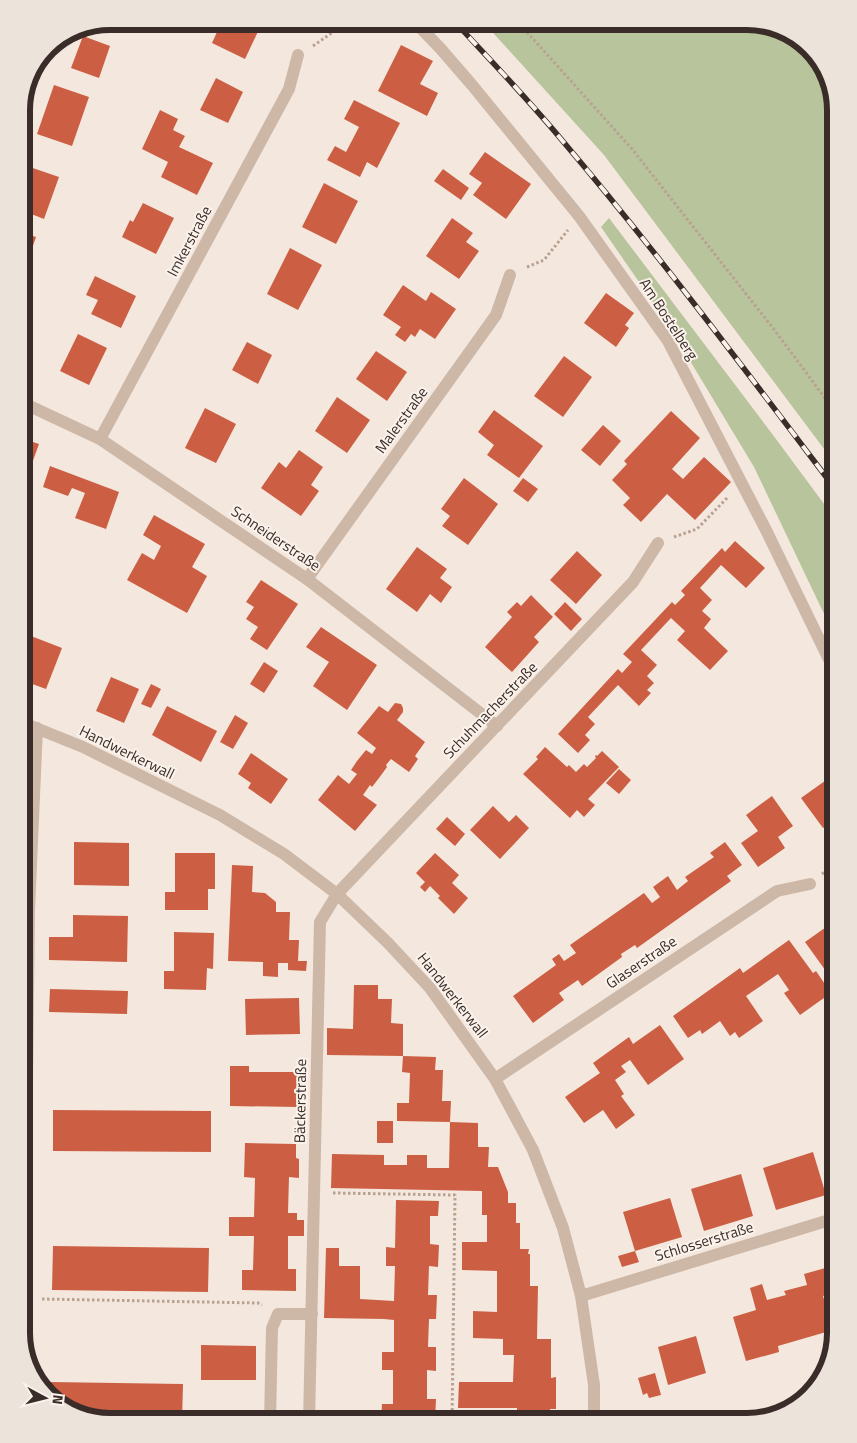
<svg xmlns="http://www.w3.org/2000/svg" width="857" height="1443" font-family="'Titillium Web',sans-serif">
<rect width="100%" height="100%" fill="#f4e8de"/>
<g fill="#b8c49c">
<polygon points="485,21 753,21 797,36 827,71 836,110 836,465 604,155 485,24"/>
<polygon points="609,218 773,435 836,520 836,639 754,467 666,321 601,227"/>
</g>
<g fill="#cc5f43">
<polygon points="222,21 263,21 245,59 212,43"/>
<polygon points="83,36 110,46 99,78 71,68"/>
<polygon points="401,45 433,61 420,84 438,93 427,116 378,91"/>
<polygon points="216,78 243,92 228,123 200,110"/>
<polygon points="54,85 89,97 72,146 37,134"/>
<polygon points="354,100 400,123 377,168 367,162 360,177 327,160 335,146 346,152 359,127 344,119"/>
<polygon points="160,110 178,119 173,130 185,136 179,147 213,163 197,195 161,177 168,162 142,149"/>
<polygon points="485,152 531,184 506,219 473,195 482,183 469,174"/>
<polygon points="24,165 59,177 44,219 21,210 21,173"/>
<polygon points="443,169 469,188 461,200 434,181"/>
<polygon points="324,183 358,201 336,244 302,227"/>
<polygon points="143,203 174,218 156,254 122,237 130,220 133,222"/>
<polygon points="452,218 473,233 466,242 479,251 459,279 426,256"/>
<polygon points="21,232 36,237 22,278 21,278"/>
<polygon points="290,248 322,265 298,310 267,294"/>
<polygon points="95,276 136,296 121,328 91,314 98,300 86,295"/>
<polygon points="403,285 426,301 431,292 456,309 435,339 420,329 415,337 411,334 405,342 395,335 401,327 383,315"/>
<polygon points="606,293 634,313 625,325 629,328 616,347 584,323"/>
<polygon points="78,334 107,348 89,385 60,371"/>
<polygon points="247,342 272,355 258,384 232,370"/>
<polygon points="376,351 407,372 387,401 356,379"/>
<polygon points="564,356 592,377 563,417 534,396"/>
<polygon points="337,397 370,420 347,453 315,431"/>
<polygon points="205,408 236,424 216,463 185,448"/>
<polygon points="494,410 543,446 519,478 487,455 494,445 478,432"/>
<polygon points="671,411 700,438 672,469 683,479 704,457 731,482 695,520 667,494 641,522 623,505 630,498 612,480 627,464 624,461"/>
<polygon points="603,425 621,441 600,466 581,450"/>
<polygon points="21,438 39,444 26,480 21,478"/>
<polygon points="299,450 323,467 311,485 319,491 301,516 261,488 279,462 286,468"/>
<polygon points="50,466 119,492 106,529 75,518 85,493 72,488 68,496 43,487"/>
<polygon points="464,478 498,504 468,545 442,526 450,516 441,509"/>
<polygon points="523,478 538,489 528,502 513,491"/>
<polygon points="154,515 205,544 192,567 207,576 187,613 127,580 142,553 154,560 161,546 143,535"/>
<polygon points="735,541 765,568 746,588 721,565 700,588 712,600 702,611 711,619 704,628 728,651 710,670 677,640 685,631 671,618 641,650 657,665 647,676 654,683 647,690 651,693 639,706 618,685 588,717 595,724 585,735 590,740 578,753 558,734 618,669 622,673 632,662 623,654 672,602 675,605 685,595 681,591 722,548 725,552"/>
<polygon points="417,547 447,569 440,578 452,587 441,603 430,594 417,612 386,589"/>
<polygon points="577,551 602,575 576,604 550,580"/>
<polygon points="261,580 298,604 267,650 250,639 258,627 246,619 254,607 246,602"/>
<polygon points="531,595 553,617 534,637 539,642 512,672 485,647 512,617 507,612 517,602 521,606"/>
<polygon points="565,602 582,619 571,631 554,614"/>
<polygon points="321,627 377,665 347,710 313,686 329,662 306,647"/>
<polygon points="31,636 62,648 46,689 21,680 21,662"/>
<polygon points="264,662 278,671 264,693 250,684"/>
<polygon points="111,677 139,689 124,723 96,711"/>
<polygon points="151,684 161,689 151,708 141,704"/>
<polygon points="395,703 401,704 403,708 403,712 397,720 425,742 415,756 418,759 409,772 391,759 386,765 387,767 379,778 372,787 370,785 363,795 377,805 355,831 318,800 338,775 349,784 357,774 351,770 357,761 366,750 372,754 376,748 357,733 379,706 388,712"/>
<polygon points="167,706 217,731 201,762 152,735"/>
<polygon points="235,715 248,723 233,749 220,742"/>
<polygon points="545,747 567,767 569,765 576,772 584,764 587,767 596,758 595,756 596,755 597,756 602,751 619,767 588,799 595,805 584,817 577,810 570,818 523,774 538,759 536,757"/>
<polygon points="251,753 288,779 271,804 248,788 251,783 238,774"/>
<polygon points="619,769 631,780 619,794 606,783"/>
<polygon points="836,773 836,840 826,826 823,828 801,798"/>
<polygon points="772,796 793,826 778,837 785,848 758,867 741,843 758,831 746,815"/>
<polygon points="493,806 509,822 516,815 529,828 500,859 470,830"/>
<polygon points="447,817 465,834 455,846 436,829"/>
<polygon points="74,842 129,843 129,886 74,885"/>
<polygon points="725,842 742,865 727,876 731,881 637,948 635,945 621,954 622,957 582,986 578,980 559,993 564,1000 533,1023 513,996 556,965 552,959 559,954 564,961 576,953 570,945 644,893 652,903 660,897 653,887 668,876 677,890 688,881 685,877 714,857 710,853"/>
<polygon points="175,853 215,853 215,889 208,889 208,910 165,910 165,892 175,892"/>
<polygon points="435,853 459,875 452,883 468,898 454,914 438,898 440,896 430,886 425,892 420,887 425,882 416,873"/>
<polygon points="232,865 253,866 252,892 265,893 276,902 276,912 290,912 289,940 299,940 298,961 307,961 306,971 288,970 288,963 278,963 278,977 263,976 263,962 228,961"/>
<polygon points="73,915 128,916 127,962 49,960 49,937 73,937"/>
<polygon points="836,920 836,968 828,974 805,942"/>
<polygon points="174,932 214,933 213,969 207,968 206,990 164,989 164,971 174,971"/>
<polygon points="789,940 813,973 816,971 831,993 800,1015 784,993 789,990 778,974 746,996 763,1021 739,1038 735,1032 730,1036 720,1021 702,1034 700,1030 688,1038 673,1016 740,968 743,973"/>
<polygon points="354,985 378,985 378,999 392,999 391,1023 403,1024 403,1056 327,1055 327,1028 353,1029"/>
<polygon points="50,989 128,991 127,1014 49,1012"/>
<polygon points="299,998 300,1034 246,1035 245,999"/>
<polygon points="660,1025 684,1059 648,1085 630,1060 621,1066 626,1072 615,1080 624,1094 621,1096 635,1115 616,1129 603,1110 584,1123 565,1097 600,1073 593,1063 629,1037 633,1044"/>
<polygon points="403,1056 436,1057 435,1070 443,1070 442,1101 451,1101 450,1122 397,1121 397,1103 409,1103 410,1073 402,1072"/>
<polygon points="230,1066 249,1066 249,1072 298,1072 297,1107 230,1106"/>
<polygon points="53,1110 211,1111 211,1152 53,1151"/>
<rect x="377" y="1121" width="16" height="22"/>
<polygon points="450,1122 478,1123 478,1147 489,1147 488,1167 498,1167 508,1192 508,1203 516,1203 516,1223 520,1223 520,1249 529,1249 528,1254 530,1254 530,1286 538,1286 537,1339 551,1339 551,1378 556,1377 556,1409 550,1409 550,1422 517,1422 517,1408 458,1408 459,1382 513,1382 514,1355 503,1355 503,1339 473,1338 473,1311 497,1312 497,1271 462,1270 462,1242 487,1242 487,1215 482,1215 482,1191 331,1188 332,1154 384,1155 384,1170 384,1165 407,1165 407,1155 427,1155 427,1168 449,1168"/>
<polygon points="245,1143 296,1144 296,1158 299,1159 299,1178 289,1177 288,1213 297,1213 297,1220 304,1220 304,1236 288,1236 288,1269 296,1269 296,1291 242,1290 242,1270 253,1270 254,1236 229,1236 229,1217 254,1217 255,1178 244,1177"/>
<polygon points="813,1152 826,1195 776,1210 763,1168"/>
<polygon points="741,1174 753,1216 704,1231 691,1189"/>
<polygon points="670,1198 682,1237 635,1251 623,1212"/>
<polygon points="396,1200 439,1201 438,1216 430,1216 430,1244 439,1245 438,1267 429,1266 428,1295 437,1295 436,1319 429,1319 428,1347 436,1347 436,1371 427,1370 427,1399 436,1399 435,1422 381,1422 382,1404 393,1404 393,1370 382,1370 382,1352 394,1352 394,1320 384,1319 324,1318 326,1248 339,1248 339,1266 360,1266 360,1299 394,1301 395,1266 386,1266 386,1247 395,1248"/>
<polygon points="53,1246 209,1248 208,1292 52,1290"/>
<polygon points="635,1251 639,1262 622,1267 618,1256"/>
<polygon points="836,1265 836,1296 834,1293 823,1296 833,1330 778,1346 779,1352 746,1361 733,1317 756,1310 750,1288 762,1284 767,1300 786,1295 784,1291 807,1285 804,1274"/>
<polygon points="696,1336 706,1373 668,1385 658,1347"/>
<polygon points="201,1345 256,1346 256,1380 201,1380"/>
<polygon points="655,1373 661,1395 649,1398 647,1393 643,1395 638,1378"/>
<polygon points="50,1382 183,1384 182,1422 104,1422 61,1407 50,1394"/>
<polygon points="201,1414 256,1414 255,1422 201,1422"/>
</g>
<g fill="none" stroke-linecap="round" stroke-linejoin="round">
<g stroke="#b9a192" stroke-width="3" stroke-dasharray="2.5 2.5" stroke-linecap="butt">
<polyline points="517,21 632,149 776,332 836,413"/>
<polyline points="313,46 333,32 339,21"/>
<polyline points="527,267 544,260 568,230"/>
<polyline points="674,537 697,529 728,497"/>
<polyline points="822,874 836,863"/>
<polyline points="333,1193 455,1195 452,1422"/>
<polyline points="42,1299 258,1303 262,1305"/>
</g>
<g stroke="#cdb8a8" stroke-width="12">
<polyline points="414,21 440,48 472,85 579,216 668,341 767,532 836,674"/>
<polyline points="21,402 100,439 307,579 497,726"/>
<polyline points="100,439 289,89 298,55"/>
<polyline points="307,579 496,315 510,275"/>
<polyline points="21,722 83,747 220,815 284,854 337,894 388,943 430,988 495,1079 533,1150 563,1228 581,1296 594,1385 594,1422"/>
<polyline points="495,1079 777,891 810,884"/>
<polyline points="581,1296 836,1218"/>
<polyline points="24,1344 29,910 37,728"/>
<polyline points="270,1422 272,1328 278,1314 312,1314"/>
<polyline points="309,1422 320,922 337,894 633,582 658,543"/>
</g>
<defs>
<path id="rail" d="M454,21C490,60 527,98 561,139C657,252 746,371 836,490"/>
</defs>
<use href="#rail" stroke="#3a2d29" stroke-width="5.5"/>
<use href="#rail" stroke="#fbf3eb" stroke-width="4" stroke-dasharray="11" stroke-linecap="butt"/>
</g>
<g text-anchor="middle" dominant-baseline="central" stroke-width="4" stroke-linejoin="round" paint-order="stroke">
<g font-size="15" fill="#3a2d29" stroke="#fbf3eb">
<text transform="translate(189 241) rotate(-62)">Imkerstraße</text>
<text transform="translate(669 319) rotate(57)">Am Bostelberg</text>
<text transform="translate(401 420) rotate(-54)">Malerstraße</text>
<text transform="translate(276 538) rotate(34)">Schneiderstraße</text>
<text transform="translate(490 710) rotate(-46)">Schuhmacherstraße</text>
<text transform="translate(127 752) rotate(26)">Handwerkerwall</text>
<text transform="translate(641 962) rotate(-34)">Glaserstraße</text>
<text transform="translate(453 995) rotate(52)">Handwerkerwall</text>
<text transform="translate(300 1101) rotate(-89)">Bäckerstraße</text>
<text transform="translate(704 1241) rotate(-17)">Schlosserstraße</text>
</g>
</g>
<path d="M0 0H857V1443H0ZM110 30H747A80 80 0 0 1 827 110V1333A80 80 0 0 1 747 1413H110A80 80 0 0 1 30 1333V110A80 80 0 0 1 110 30Z" fill="#ece3db" fill-rule="evenodd"/>
<path fill="none" stroke="#3a2d29" stroke-width="6" d="M110 30H747A80 80 0 0 1 827 110V1333A80 80 0 0 1 747 1413H110A80 80 0 0 1 30 1333V110A80 80 0 0 1 110 30Z"/>
<g transform="translate(45 1398) rotate(97)" stroke="#fbf3eb" stroke-width="4" paint-order="stroke">
<path d="M0-4L9 19L0 12L-9 19Z" fill="#3a2d29"/>
<text y="-8" font-size="14" font-weight="bold" text-anchor="middle" fill="#3a2d29">N</text>
</g>
</svg>
